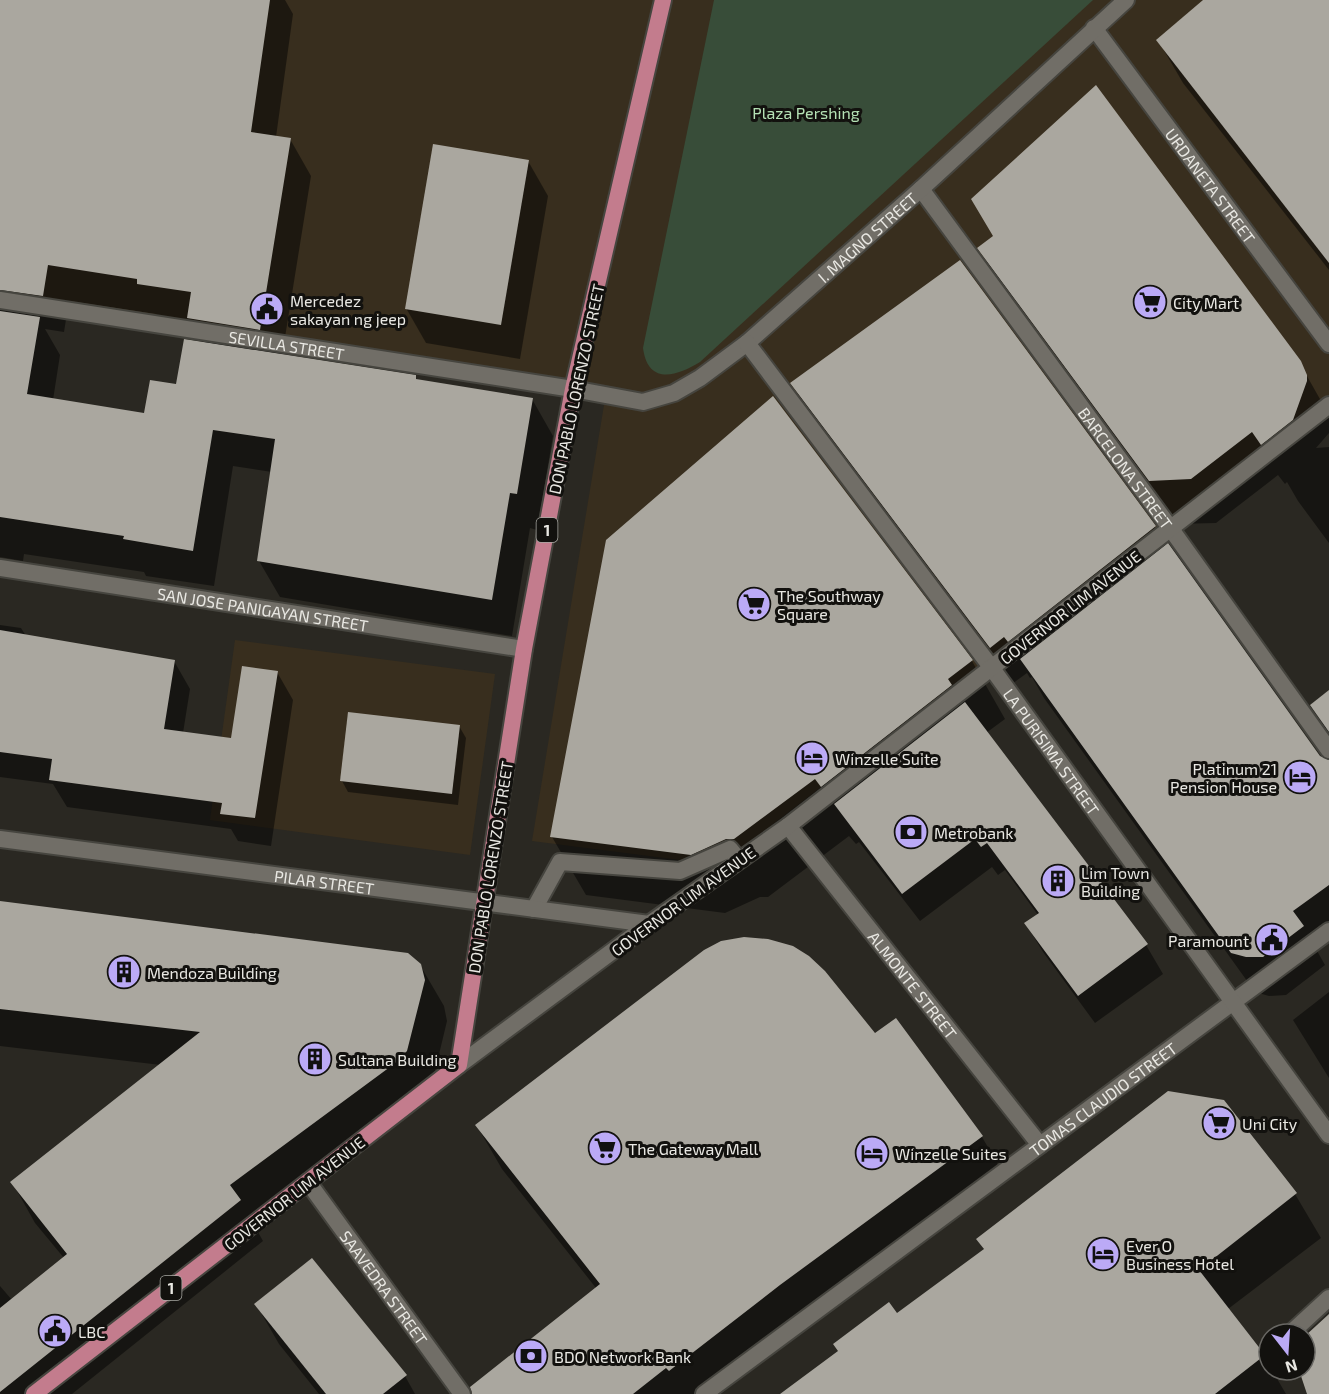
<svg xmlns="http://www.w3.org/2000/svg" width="1329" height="1394" font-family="'Exo 2',sans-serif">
<rect width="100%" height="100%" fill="#2a2822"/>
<g fill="#382e1e">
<polygon points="0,0 1329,0 1329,395 720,865 532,841 606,393 0,290"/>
<polygon points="235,640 495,674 470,855 210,820"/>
</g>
<path fill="#384d39" d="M714,0H1093L700,362C677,376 648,386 643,348Z"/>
<g fill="#0007" fill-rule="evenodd">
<path d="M0,0H285L293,14L276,137L290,139L311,176L282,356L415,377L418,381L532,399L553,436L537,530L530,528L512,636L280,597L259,561L272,472L233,466L214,586L146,576L144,572L24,554L23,561L0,557ZM69,301L156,314L159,320L193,325L203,344L177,386L145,415L53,400L60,355L45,329L64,332Z"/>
<polygon points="1206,0 1329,0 1329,270 1183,83 1158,40"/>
<polygon points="528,161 548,196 520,359 426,343 406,308"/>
<polygon points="979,248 1299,362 1329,415 1329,433 1316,448 1329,447 1329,543 1298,501 1287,482 1285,484 1278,475 1216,523 1175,524 1004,292"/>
<polygon points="960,262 1155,527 1166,547 1319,757 1329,761 1329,940 1316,949 1325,965 1286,995 1269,996 1255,992 1044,698 1032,677 1030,678 1027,673 1012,684 814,421 792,384"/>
<polygon points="773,398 972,661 1005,719 986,733 1146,945 1163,974 1095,1023 1043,952 1026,924 1038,915 1005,870 998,875 992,867 920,921 859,842 856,844 849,836 768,897 760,897 725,913 586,895 552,837"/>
<polygon points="0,625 21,628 26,636 174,661 190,689 183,733 232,740 277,672 293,700 271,846 238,841 231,829 67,807 53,784 0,777"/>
<polygon points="1329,692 1329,735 1312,705"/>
<polygon points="459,726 466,738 458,805 348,792 342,781"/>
<polygon points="0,902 420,965 444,1006 447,1021 430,1092 254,1225 263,1241 72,1394 0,1394 0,1286 12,1300 64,1258 35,1223 12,1182 161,1065 0,1046"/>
<polygon points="1329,992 1329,1078 1293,1020"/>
<polygon points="896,1020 982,1137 1007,1180 805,1329 721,1394 494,1394 596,1288 502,1169 477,1126 875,1035"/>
<polygon points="1295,1194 1321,1238 1228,1309 1264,1356 1269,1364 1269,1370 1272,1370 1286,1394 782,1394 897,1315 985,1251 978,1239"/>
<polygon points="256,1304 405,1376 415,1394 319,1394 279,1344"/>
</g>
<g fill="#aaa79f">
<polygon points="0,0 270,0 251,132 291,138 260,330 187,318 191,292 137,284 137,279 48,265 43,296 0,290"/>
<polygon points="1203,0 1329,0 1329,263 1156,40"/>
<polygon points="1096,85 1301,361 1307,375 1307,381 1293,420 1261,445 1252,432 1191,479 1149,481 977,248 993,236 971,199"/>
<polygon points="433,144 529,160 501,325 405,309"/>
<polygon points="960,260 1156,526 1008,642 1004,637 990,648 790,383"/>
<polygon points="0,311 40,317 27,394 144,413 150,380 176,384 184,339 416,375 416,379 533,398 517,494 510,493 492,600 257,561 275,439 213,430 193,551 123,539 124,536 0,517"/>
<polygon points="773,396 973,660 948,679 952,685 821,787 815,779 734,839 726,839 691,855 550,837 606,540"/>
<polygon points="1168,543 1320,756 1329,760 1329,885 1293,911 1304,926 1263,957 1246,957 1231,953 1020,659"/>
<polygon points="0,630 175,660 164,729 231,738 242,666 278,671 255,818 220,814 222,803 49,780 52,759 0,752"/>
<polygon points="1329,690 1329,732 1310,705"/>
<polygon points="965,702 1148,944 1078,996 1024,923 1039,913 987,843 981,847 975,839 902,894 834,804"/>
<polygon points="348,712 460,725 452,794 340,781"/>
<polygon points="0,901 408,953 421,964 425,980 407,1051 394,1064 230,1185 241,1200 0,1392 0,1308 67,1254 10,1182 200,1032 0,1009"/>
<polygon points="744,937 768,939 793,946 809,956 825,971 875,1033 896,1018 983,1136 780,1285 669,1371 666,1368 633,1394 472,1394 470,1387 600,1284 475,1125 704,950 721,941"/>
<polygon points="1168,1091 1224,1100 1297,1193 1199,1270 1265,1355 1215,1394 780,1394 838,1351 833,1344 889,1302 897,1313 984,1249 976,1239"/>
<polygon points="312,1258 407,1375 383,1394 326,1394 254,1304"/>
<polygon points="1329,1314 1329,1394 1307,1394 1299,1370 1305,1370 1305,1336"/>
</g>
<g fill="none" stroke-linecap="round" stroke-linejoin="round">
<defs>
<g id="service">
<polyline points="534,909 560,862 680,871 730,849 739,860"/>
<polyline points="1292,1332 1329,1298"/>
</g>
<g id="minor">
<path id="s1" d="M1094,28L1329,344"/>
<path id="s2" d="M921,189L1171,529L1329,750"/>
<path id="s3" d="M0,300L573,389L643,402L674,393L700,378L747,343L921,189L1126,0"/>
<polyline points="747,343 991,667"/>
<path id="s4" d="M0,568L524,649"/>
<path id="s5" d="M788,826L1040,1145"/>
<path id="s6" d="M308,1182L462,1394"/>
</g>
<g id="tertiary">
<path id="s7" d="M0,839L649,924"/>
<path id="s8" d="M704,1394L1329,931"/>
</g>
<g id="secondary">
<path id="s9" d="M991,667L1329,1135"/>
<polyline points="459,1065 649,924 788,826 1329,405"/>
</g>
<polyline id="primary" points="34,1394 459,1065 524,649 573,389 663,0"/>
</defs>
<use href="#service" stroke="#46453f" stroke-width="20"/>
<use href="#minor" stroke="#46453f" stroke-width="20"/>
<use href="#tertiary" stroke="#46453f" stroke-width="20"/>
<use href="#secondary" stroke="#46453f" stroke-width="20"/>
<use href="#primary" stroke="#46453f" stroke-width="20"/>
<use href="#service" stroke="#716e67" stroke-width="16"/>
<use href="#minor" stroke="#716e67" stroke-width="16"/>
<use href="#tertiary" stroke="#716e67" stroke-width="16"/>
<use href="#secondary" stroke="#716e67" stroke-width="16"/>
<use href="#primary" stroke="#c37c8d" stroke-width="16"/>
</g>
<defs>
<symbol id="supermarket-disc" viewBox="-11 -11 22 22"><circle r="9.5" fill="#bbaaf6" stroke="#12110e"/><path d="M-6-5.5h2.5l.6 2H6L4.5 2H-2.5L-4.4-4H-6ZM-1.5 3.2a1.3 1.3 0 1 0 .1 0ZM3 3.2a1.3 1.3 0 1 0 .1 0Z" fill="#111"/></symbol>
<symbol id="civic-disc" viewBox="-11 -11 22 22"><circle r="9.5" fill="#bbaaf6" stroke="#12110e"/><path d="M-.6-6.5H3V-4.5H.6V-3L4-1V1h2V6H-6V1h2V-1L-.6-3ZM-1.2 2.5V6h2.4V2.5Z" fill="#111"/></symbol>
<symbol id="hotel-disc" viewBox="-11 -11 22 22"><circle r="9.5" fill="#bbaaf6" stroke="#12110e"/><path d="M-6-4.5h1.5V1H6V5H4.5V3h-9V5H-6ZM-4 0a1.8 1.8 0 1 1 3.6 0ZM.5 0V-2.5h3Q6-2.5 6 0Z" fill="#111"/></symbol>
<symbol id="bank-disc" viewBox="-11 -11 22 22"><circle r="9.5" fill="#bbaaf6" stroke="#12110e"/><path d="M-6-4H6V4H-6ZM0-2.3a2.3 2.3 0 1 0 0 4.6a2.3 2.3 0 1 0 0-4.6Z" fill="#111"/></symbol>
<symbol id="building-disc" viewBox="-11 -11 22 22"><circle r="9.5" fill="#bbaaf6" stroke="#12110e"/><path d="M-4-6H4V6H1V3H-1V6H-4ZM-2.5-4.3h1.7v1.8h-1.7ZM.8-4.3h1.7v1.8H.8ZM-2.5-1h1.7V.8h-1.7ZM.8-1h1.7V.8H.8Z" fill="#111"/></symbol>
</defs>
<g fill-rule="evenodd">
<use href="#supermarket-disc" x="1131" y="283" width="38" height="38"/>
<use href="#civic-disc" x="248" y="290" width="38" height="38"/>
<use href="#supermarket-disc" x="735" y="585" width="38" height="38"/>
<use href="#hotel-disc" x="793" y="739" width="38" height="38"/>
<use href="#hotel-disc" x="1281" y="758" width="38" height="38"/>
<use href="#bank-disc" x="892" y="813" width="38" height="38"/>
<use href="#building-disc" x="1039" y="862" width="38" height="38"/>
<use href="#civic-disc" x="1253" y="921" width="38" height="38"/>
<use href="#building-disc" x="105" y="953" width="38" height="38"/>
<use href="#building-disc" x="296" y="1040" width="38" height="38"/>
<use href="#supermarket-disc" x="1200" y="1104" width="38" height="38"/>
<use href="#supermarket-disc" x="586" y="1129" width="38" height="38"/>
<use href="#hotel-disc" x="853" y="1134" width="38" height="38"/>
<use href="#hotel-disc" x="1084" y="1235" width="38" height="38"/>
<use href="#civic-disc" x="36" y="1312" width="38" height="38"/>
<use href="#bank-disc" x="512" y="1337" width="38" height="38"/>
</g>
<g text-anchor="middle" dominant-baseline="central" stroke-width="6" stroke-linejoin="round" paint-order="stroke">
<g fill="#12110e" stroke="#a8a8a3" stroke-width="1.5">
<rect x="536.5" y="518" width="21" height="24" rx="4.5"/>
<rect x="160.5" y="1276" width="21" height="24" rx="4.5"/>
</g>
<g font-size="15" font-weight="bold" fill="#e9e8e3">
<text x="547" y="530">1</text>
<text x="171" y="1288">1</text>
</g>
<g font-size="16" fill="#b5e2b5" stroke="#12110e">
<text x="806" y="112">Plaza Pershing</text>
</g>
<g font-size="16" fill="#e9e8e3" stroke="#12110e">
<text stroke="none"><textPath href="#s1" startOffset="196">URDANETA STREET</textPath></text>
<text stroke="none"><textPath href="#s3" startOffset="932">I. MAGNO STREET</textPath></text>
<text stroke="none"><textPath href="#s3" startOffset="290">SEVILLA STREET</textPath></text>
<text transform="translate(576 389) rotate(-78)">DON PABLO LORENZO STREET</text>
<text stroke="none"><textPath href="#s2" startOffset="346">BARCELONA STREET</textPath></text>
<text transform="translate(1070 607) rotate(-38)">GOVERNOR LIM AVENUE</text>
<text stroke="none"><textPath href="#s4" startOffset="266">SAN JOSE PANIGAYAN STREET</textPath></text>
<text stroke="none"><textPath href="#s9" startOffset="104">LA PURISIMA STREET</textPath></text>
<text transform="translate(490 867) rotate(-81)">DON PABLO LORENZO STREET</text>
<text stroke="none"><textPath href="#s7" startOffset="327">PILAR STREET</textPath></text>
<text transform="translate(683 901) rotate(-36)">GOVERNOR LIM AVENUE</text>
<text stroke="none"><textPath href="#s5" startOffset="202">ALMONTE STREET</textPath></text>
<text stroke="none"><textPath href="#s8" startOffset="496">TOMAS CLAUDIO STREET</textPath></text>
<text transform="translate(294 1193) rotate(-38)">GOVERNOR LIM AVENUE</text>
<text stroke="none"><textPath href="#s6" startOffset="130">SAAVEDRA STREET</textPath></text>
</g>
<g font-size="16" fill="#e9e8e3" stroke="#12110e" text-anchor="start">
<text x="290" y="300">Mercedez<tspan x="290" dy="18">sakayan ng jeep</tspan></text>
<text x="1173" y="302">City Mart</text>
<text x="777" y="595">The Southway<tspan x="777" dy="18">Square</tspan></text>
<text x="835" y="758">Winzelle Suite</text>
<text x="1277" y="768" text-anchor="end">Platinum 21<tspan x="1277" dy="18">Pension House</tspan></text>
<text x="934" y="832">Metrobank</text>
<text x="1081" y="872">Lim Town<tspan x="1081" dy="18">Building</tspan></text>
<text x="1249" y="940" text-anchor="end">Paramount</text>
<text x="147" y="972">Mendoza Building</text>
<text x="338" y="1059">Sultana Building</text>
<text x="1242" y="1123">Uni City</text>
<text x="628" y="1148">The Gateway Mall</text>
<text x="895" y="1153">Winzelle Suites</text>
<text x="1126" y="1245">Ever O<tspan x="1126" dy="18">Business Hotel</tspan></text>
<text x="78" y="1331">LBC</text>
<text x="554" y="1356">BDO Network Bank</text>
</g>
</g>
<g transform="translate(1287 1352) rotate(163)"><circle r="28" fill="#12110e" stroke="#686763" stroke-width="1.5"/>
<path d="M0-4.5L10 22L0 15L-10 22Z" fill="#bbaaf6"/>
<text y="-9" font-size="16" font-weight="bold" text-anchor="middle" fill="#e9e8e3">N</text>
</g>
</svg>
